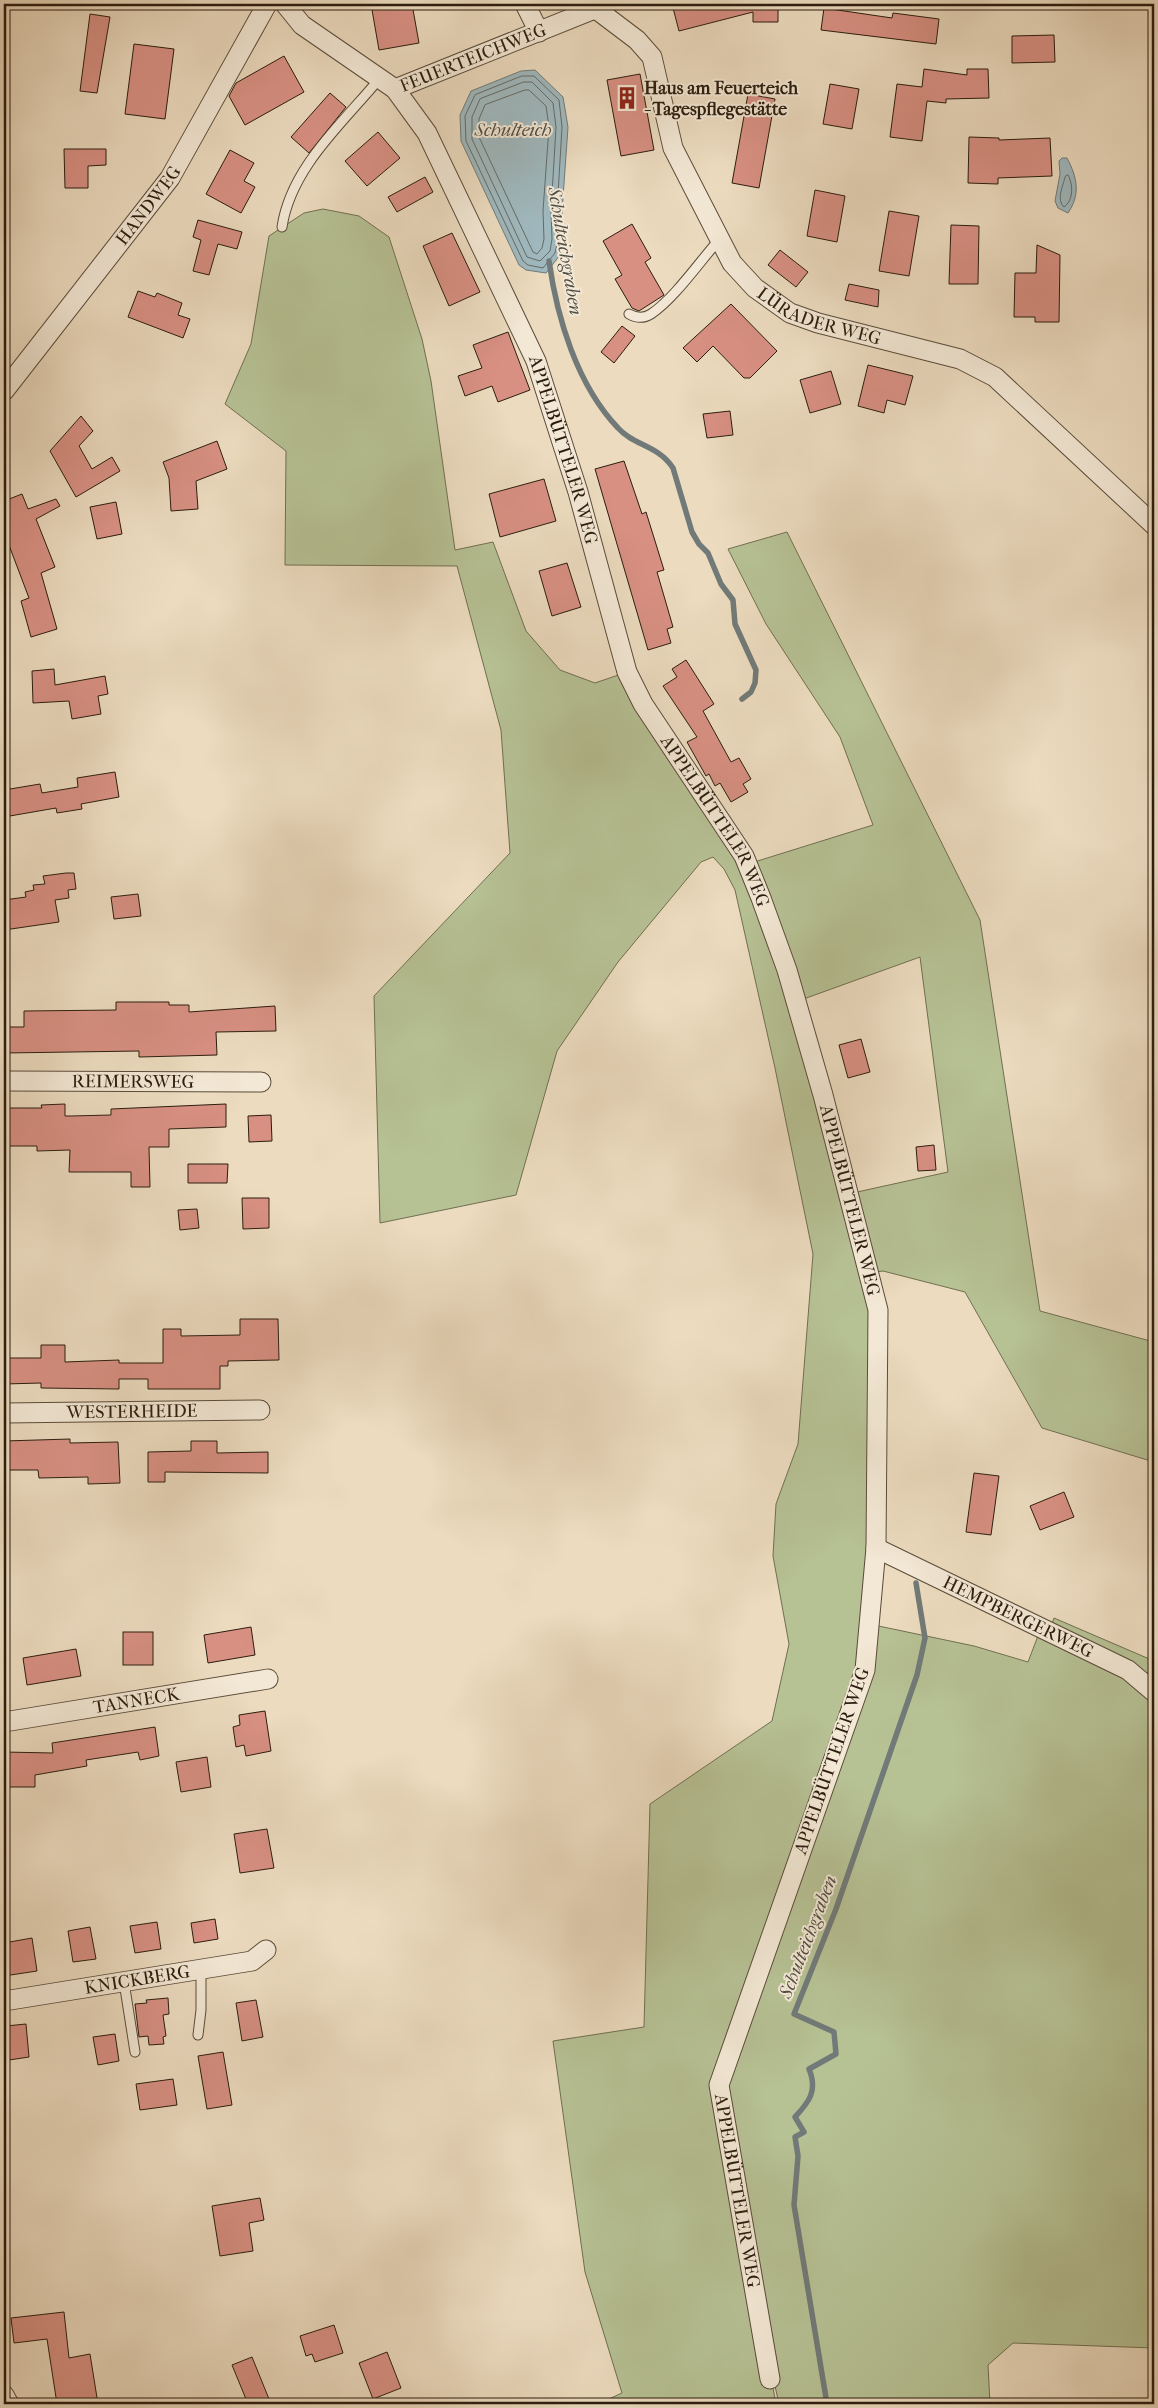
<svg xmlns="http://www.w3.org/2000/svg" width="1158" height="2408" font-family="'IM FELL French Canon',serif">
<rect width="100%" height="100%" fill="#ecdbbf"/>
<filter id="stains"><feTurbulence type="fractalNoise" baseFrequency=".004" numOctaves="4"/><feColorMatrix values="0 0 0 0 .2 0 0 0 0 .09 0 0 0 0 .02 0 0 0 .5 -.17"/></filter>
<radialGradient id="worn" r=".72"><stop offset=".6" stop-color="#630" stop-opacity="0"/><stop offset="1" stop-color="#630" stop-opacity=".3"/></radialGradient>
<path fill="#b6c194" stroke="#706f51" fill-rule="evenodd" d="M323,209L359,216L389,237L422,339L431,381L455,550L493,542L526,631L560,670L595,683L627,672L748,864L873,825L840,737L766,624L728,549L787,532L980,920L1040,1311L1154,1342V1462L1042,1428L965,1292L883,1271L868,1273L878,1310L869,1624L974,1646L1028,1662L1041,1628L1049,1631L1054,1618L1154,1661V2348L1013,2343L988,2365L990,2404H779L760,2318L776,2404H598L622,2393L585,2272L553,2041L644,2027L650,1804L772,1721L789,1644L773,1556L776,1504L798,1444L813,1254L775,1068L735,890L724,869L713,857L701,862L618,962L557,1051L516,1195L380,1223L374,996L510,853L501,730L457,566L285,565L286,451L225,404L251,344L269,236L304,213ZM920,957L948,1172L848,1194L798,1001Z"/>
<g fill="#9fb8be" stroke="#717a78">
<polygon points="535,70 563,97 568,127 562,212 563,240 560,255 546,273 526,270 519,265 461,141 460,115 471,91 521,71"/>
<path d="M1062,158H1067C1077,177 1081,194 1068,213L1058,208L1055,201L1060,174L1059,161Z"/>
</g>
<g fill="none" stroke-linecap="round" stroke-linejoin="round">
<g stroke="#656a66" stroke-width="1">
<polygon points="522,76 534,76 559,100 562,127 557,211 558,240 555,253 543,268 528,265 523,261 466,141 465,116 475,95"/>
<polygon points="524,82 532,82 553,103 556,127 551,211 552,239 550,251 540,261 527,257 472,139 472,117 480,99"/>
<polygon points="525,90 529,90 546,106 549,127 543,211 544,239 542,248 537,254 533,252 479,137 479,119 485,105"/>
<path d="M1068,175C1073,184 1074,200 1064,207C1056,199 1063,187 1065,177Z"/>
</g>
<g stroke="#717a78" stroke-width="5.5">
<path d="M549,261C557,318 577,385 618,428C634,446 658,445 673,468L692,532L699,544L708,553L721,584L733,600L735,624L756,670L755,683L751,692L742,699"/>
<path d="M827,2404L794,2205L798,2156L795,2137L804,2132L795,2117C809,2102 818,2091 809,2069L836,2054L834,2032L794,2014L836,1909L917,1675L925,1638L916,1583"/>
</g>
</g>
<g fill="#d89083" stroke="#2b1d0e">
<polygon points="371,4 412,4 419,43 379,50"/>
<polygon points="672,4 778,4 778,22 753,22 753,12 679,31"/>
<polygon points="824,8 892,18 893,13 939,19 936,44 821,30"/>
<polygon points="90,14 110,17 97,93 80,91"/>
<polygon points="1054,35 1055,62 1012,63 1012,36"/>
<polygon points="134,44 174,49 165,119 125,114"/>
<polygon points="284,56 304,92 245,125 229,96 236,83"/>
<polygon points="924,69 967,75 967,69 988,69 989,98 946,99 946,103 927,101 922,141 890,137 897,84 922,87"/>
<polygon points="640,74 654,150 621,156 607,80"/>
<polygon points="830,84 859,89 852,129 823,124"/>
<polygon points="330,93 346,107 309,153 291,137"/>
<polygon points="748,94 775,99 759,188 732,183"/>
<polygon points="378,132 400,158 367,186 345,161"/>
<polygon points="969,137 999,138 999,140 1050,138 1052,176 998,178 998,184 968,183"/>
<polygon points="64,149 106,149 106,165 88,166 88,188 65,188"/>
<polygon points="230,150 254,163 244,181 255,187 241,213 206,194"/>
<polygon points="425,177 433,192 397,212 388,197"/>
<polygon points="815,190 845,196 837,242 807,236"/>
<polygon points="889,211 919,216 909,276 879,271"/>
<polygon points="198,220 242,232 237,249 218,244 209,275 193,271 201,240 193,237"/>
<polygon points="632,224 651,258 645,262 664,295 639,311 632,308 615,279 622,275 603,241"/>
<polygon points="951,225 979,226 978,284 949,284"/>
<polygon points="452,233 480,292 449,306 423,246"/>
<polygon points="1037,245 1060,255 1059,322 1035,322 1035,317 1014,317 1015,273 1036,273"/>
<polygon points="780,250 808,272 796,287 768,265"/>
<polygon points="849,284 879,290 878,307 845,300"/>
<polygon points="138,291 155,297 157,293 182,303 178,315 190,319 183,338 128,317"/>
<polygon points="731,304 777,351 750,378 744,378 713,346 697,362 683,348"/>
<polygon points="622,326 635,336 614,363 601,352"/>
<polygon points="508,332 530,390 498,402 492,386 465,396 458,376 482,368 473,345"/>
<polygon points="868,365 913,376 905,405 887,400 884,413 858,406"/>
<polygon points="831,371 841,404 810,413 800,380"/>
<polygon points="730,411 733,435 707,438 703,414"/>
<polygon points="81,416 93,431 79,446 92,469 112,457 120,471 76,497 50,451"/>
<polygon points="217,441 227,469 196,481 198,509 171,511 169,478 163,462"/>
<polygon points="624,461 642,514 646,512 664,570 657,572 673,627 667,629 671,643 648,650 595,469"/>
<polygon points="544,479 556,521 500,537 489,494"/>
<polygon points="22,494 28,509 56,499 60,506 36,519 55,567 41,573 57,629 31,637 21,601 29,598 4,532 4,501"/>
<polygon points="116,502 122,534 97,539 90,507"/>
<polygon points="567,563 581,607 552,616 539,571"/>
<polygon points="686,660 714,704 703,711 731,762 739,758 751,779 743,784 748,792 731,802 720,783 715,786 709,774 706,776 687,742 697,737 663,686 677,677 672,669"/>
<polygon points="54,669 55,685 105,676 108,694 98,696 101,714 72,719 69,701 33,703 32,671"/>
<polygon points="115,772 119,797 81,804 82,809 57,813 56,808 4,817 4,790 40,784 42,793 78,787 77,778"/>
<polygon points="66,873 74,873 76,889 68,890 69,898 55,900 59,922 4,930 4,900 26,897 25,892 34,890 33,885 45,884 43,876"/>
<polygon points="138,894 141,916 114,919 111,897"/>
<polygon points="116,1002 169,1002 169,1005 189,1005 189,1012 275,1006 276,1031 216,1032 217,1055 139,1057 139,1051 4,1053 4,1027 24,1027 24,1011 116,1010"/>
<polygon points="861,1039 870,1072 848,1078 839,1045"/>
<polygon points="65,1104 65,1116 71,1116 111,1115 111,1109 226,1104 226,1127 169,1129 169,1147 149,1147 150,1187 131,1187 131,1172 69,1172 70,1150 37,1151 37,1146 4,1146 4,1108 42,1108 41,1105"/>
<polygon points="271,1115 272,1141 249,1142 248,1116"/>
<polygon points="934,1145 936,1170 918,1171 916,1147"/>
<polygon points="188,1164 228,1164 227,1183 188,1183"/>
<polygon points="242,1198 269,1198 269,1228 243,1229"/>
<polygon points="197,1209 199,1228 180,1230 178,1210"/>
<polygon points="240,1319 278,1319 279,1360 228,1361 228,1366 220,1366 220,1389 148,1389 148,1379 119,1379 119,1389 41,1388 41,1383 4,1384 4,1358 41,1358 41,1345 65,1345 65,1362 119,1360 119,1363 163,1363 163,1329 181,1329 181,1336 240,1335"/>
<polygon points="70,1439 70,1443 118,1442 120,1483 88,1484 88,1477 39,1478 38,1470 4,1470 4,1441"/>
<polygon points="191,1441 217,1441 217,1453 268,1452 268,1473 165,1472 165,1482 148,1482 148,1452 191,1451"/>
<polygon points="974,1473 999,1476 991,1535 966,1532"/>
<polygon points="1064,1492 1074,1517 1040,1530 1030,1506"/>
<polygon points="251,1627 255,1655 208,1663 204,1635"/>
<rect x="123" y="1632" width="30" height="33"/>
<polygon points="76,1649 81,1676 27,1685 23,1658"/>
<polygon points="265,1711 271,1751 246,1756 244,1745 236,1747 233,1727 240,1725 239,1715"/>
<polygon points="155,1727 159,1756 140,1760 138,1752 86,1760 87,1766 35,1775 35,1787 4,1787 4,1752 53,1753 52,1743"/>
<polygon points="207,1757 211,1787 181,1792 176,1762"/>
<polygon points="267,1829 274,1868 240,1873 234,1834"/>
<polygon points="215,1919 218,1939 194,1943 191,1923"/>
<polygon points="157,1922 161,1949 135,1953 130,1926"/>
<polygon points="90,1927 96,1959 73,1962 68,1931"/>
<polygon points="32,1938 37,1971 4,1976 4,1943"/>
<polygon points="168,1998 169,2014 163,2015 166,2036 163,2037 164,2044 149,2045 148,2036 139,2037 135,2004 147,2003 146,2000"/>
<polygon points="256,2000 263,2037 242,2041 236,2003"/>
<polygon points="26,2024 29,2057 9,2060 6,2026"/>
<polygon points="115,2034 119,2061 98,2065 93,2037"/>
<polygon points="223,2052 232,2105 207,2109 198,2056"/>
<polygon points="173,2079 177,2105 140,2110 136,2084"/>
<polygon points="260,2198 264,2220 249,2223 253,2251 220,2256 212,2206"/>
<polygon points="64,2312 69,2358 90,2354 98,2404 57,2404 47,2339 14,2343 11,2318"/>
<polygon points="334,2325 343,2353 315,2362 312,2354 306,2356 300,2336"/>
<polygon points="387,2352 401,2388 373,2399 359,2363"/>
<polygon points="252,2357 271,2404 248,2404 232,2365"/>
</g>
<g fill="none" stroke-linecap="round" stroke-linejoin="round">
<defs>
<g id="service">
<path d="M282,227C291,167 343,123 380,78"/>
<path d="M629,314C636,318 643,319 651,314C674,299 700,261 719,240"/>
<polyline points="124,1982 135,2052"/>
<polyline points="198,2035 201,2010 201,1969"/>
</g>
<g id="minor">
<path id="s1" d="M285,4L302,25L395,89L427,133L536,361L578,492L627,672L643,704L744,856L761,898L787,970L823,1095L878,1310L876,1548L865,1670L719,2085L770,2379"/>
<polyline points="525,4 539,32"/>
<path id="s2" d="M596,9L637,40L652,57L673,148L732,263L755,288L790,313L818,323L960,359L995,377L1154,525"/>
<path id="s3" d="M395,89L607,4"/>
<path id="s4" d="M4,391L170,178L267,4"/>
<path id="s5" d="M4,1081L261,1082"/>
<path id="s6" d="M4,1413L260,1410"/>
<path id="s7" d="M876,1548L1128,1670L1154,1692"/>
<path id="s8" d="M4,1722L268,1679"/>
<path id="s9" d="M4,2001L252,1961L266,1950"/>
<polyline points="4,2395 9,2404"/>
</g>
</defs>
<use href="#service" stroke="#5b4c3a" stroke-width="11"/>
<use href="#minor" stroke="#5b4c3a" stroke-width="21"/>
<use href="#service" stroke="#f3e8d5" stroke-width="9"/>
<use href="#minor" stroke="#f3e8d5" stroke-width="19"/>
</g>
<defs>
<symbol id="building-bare" viewBox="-9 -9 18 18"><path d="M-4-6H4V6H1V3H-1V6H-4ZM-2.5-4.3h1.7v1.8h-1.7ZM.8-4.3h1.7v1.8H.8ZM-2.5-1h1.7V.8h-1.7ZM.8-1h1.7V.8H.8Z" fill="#8f2418" stroke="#f3e8d5" stroke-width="2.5" paint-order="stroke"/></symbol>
</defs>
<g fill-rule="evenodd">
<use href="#building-bare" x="611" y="82" width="32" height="32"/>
</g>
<g text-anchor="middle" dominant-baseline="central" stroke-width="4" stroke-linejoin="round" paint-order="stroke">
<g font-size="18" fill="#2b1d0e" stroke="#f3e8d5">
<text stroke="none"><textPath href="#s3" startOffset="84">FEUERTEICHWEG</textPath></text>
<text stroke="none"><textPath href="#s4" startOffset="235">HANDWEG</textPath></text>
<text stroke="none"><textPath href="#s2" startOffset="402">LÜRADER WEG</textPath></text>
<text stroke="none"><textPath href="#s1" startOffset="540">APPELBÜTTELER WEG</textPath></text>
<text stroke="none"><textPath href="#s1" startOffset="945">APPELBÜTTELER WEG</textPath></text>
<text stroke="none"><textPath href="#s5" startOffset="129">REIMERSWEG</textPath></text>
<text stroke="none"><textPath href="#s1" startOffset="1350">APPELBÜTTELER WEG</textPath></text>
<text stroke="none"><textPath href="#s6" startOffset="128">WESTERHEIDE</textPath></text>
<text stroke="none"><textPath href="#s7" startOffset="158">HEMPBERGERWEG</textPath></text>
<text stroke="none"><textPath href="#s8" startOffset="134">TANNECK</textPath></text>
<text transform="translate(832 1761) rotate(-71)">APPELBÜTTELER WEG</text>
<text stroke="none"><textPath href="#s9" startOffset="135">KNICKBERG</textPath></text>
<text stroke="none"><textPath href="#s1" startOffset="2371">APPELBÜTTELER WEG</textPath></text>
</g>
<g font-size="18" font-weight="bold" fill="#2b1d0e" stroke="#f3e8d5" text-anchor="start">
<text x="644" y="88">Haus am Feuerteich<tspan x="644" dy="21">- Tagespflegestätte</tspan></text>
</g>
<g font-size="19" font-style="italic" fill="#4e4c43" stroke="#f3e8d5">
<text x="513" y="130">Schulteich</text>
<text transform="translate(565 251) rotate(80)">Schulteichgraben</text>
<text transform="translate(808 1937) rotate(-69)">Schulteichgraben</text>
</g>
</g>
<rect width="1158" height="2408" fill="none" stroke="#ecdbbf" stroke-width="20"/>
<rect x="5" y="5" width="1148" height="2398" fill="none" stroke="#2b1d0e" stroke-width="2.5"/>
<rect x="10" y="10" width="1138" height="2388" fill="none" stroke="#2b1d0e"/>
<rect width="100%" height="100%" filter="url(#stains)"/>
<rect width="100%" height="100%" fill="url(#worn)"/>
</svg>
